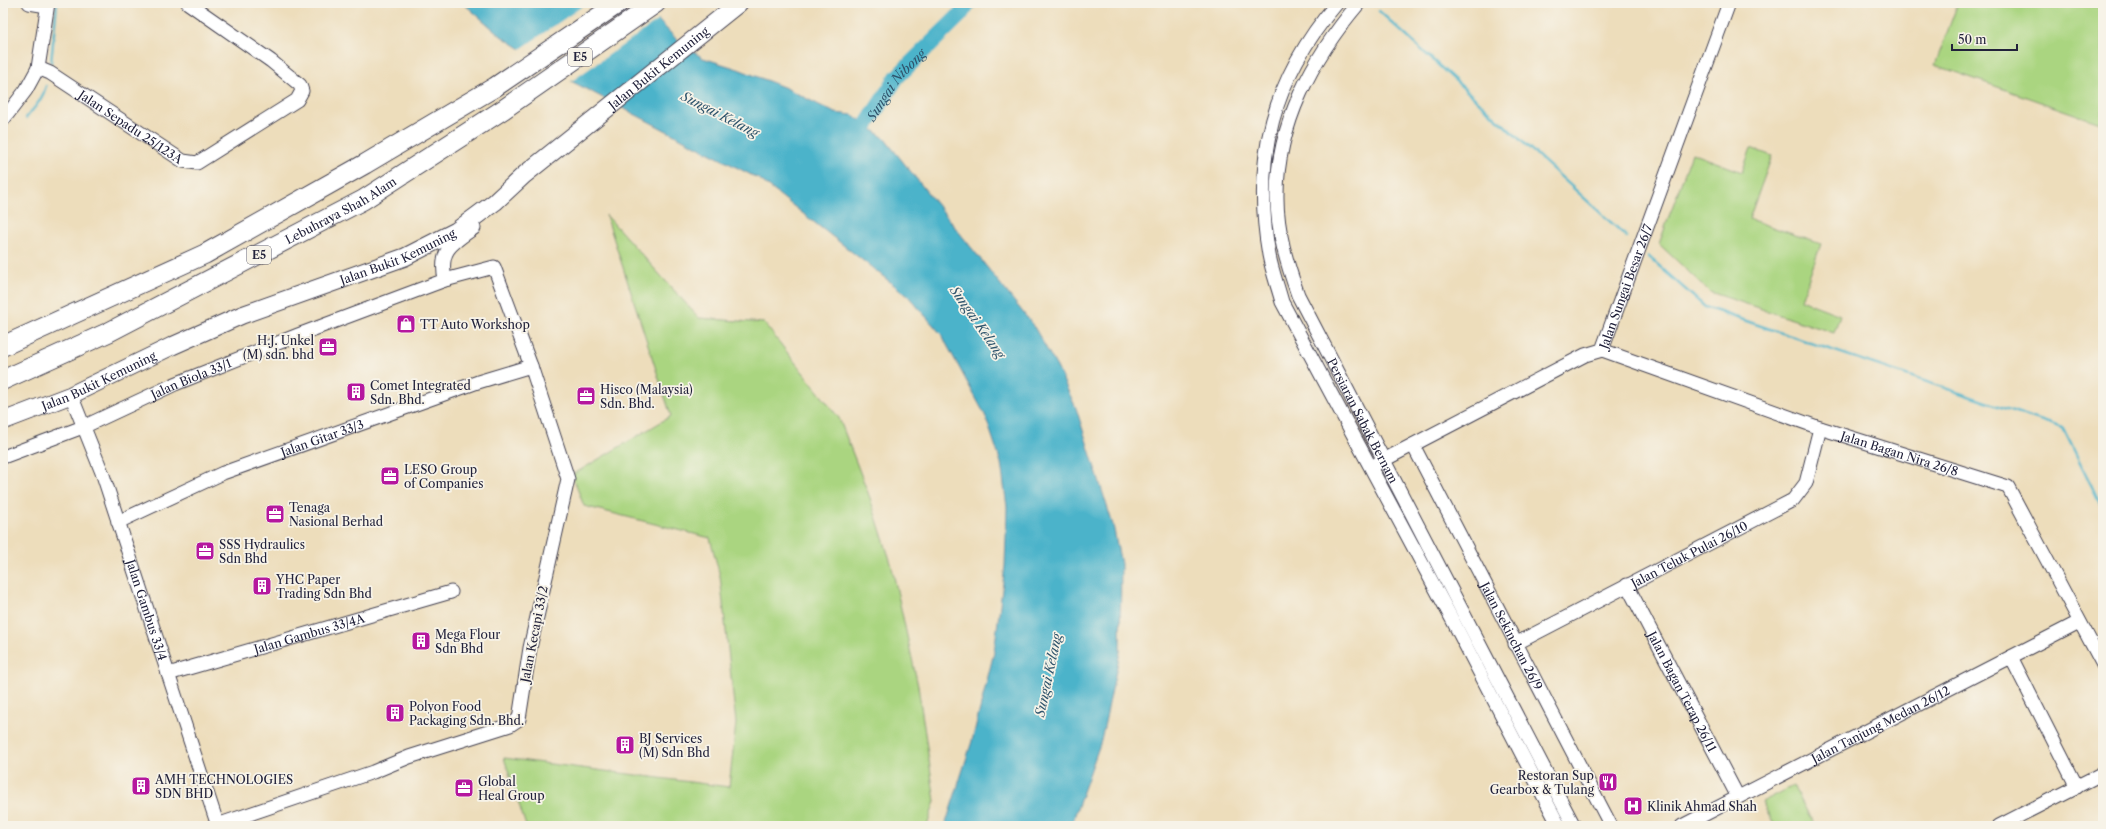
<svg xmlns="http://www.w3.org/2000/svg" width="2106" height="829" font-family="'Libre Caslon Text',serif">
<rect width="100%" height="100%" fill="#f7f3e8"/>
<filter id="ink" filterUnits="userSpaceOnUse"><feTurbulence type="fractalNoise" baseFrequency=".025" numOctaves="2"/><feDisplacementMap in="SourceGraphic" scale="8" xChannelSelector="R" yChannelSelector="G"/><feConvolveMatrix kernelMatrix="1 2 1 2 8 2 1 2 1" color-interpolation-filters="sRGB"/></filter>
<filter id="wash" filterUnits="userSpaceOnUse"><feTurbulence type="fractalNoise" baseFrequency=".012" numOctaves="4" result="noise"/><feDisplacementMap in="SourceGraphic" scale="16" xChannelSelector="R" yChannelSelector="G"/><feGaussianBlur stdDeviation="0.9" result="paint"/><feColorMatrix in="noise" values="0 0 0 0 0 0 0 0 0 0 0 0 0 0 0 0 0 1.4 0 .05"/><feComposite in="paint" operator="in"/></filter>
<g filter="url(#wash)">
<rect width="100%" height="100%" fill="#edddbb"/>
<g fill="#aad580" stroke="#667c5e">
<polygon points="1958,3 2088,3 2103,9 2103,124 1935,65"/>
<polygon points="1751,148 1772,156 1749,219 1821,244 1801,300 1840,315 1834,333 1710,292 1659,244 1692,153 1742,172"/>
<polygon points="606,215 699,318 764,323 839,418 870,498 891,563 918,686 935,801 927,826 526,826 504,758 729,787 736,723 720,576 710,538 584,506 572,475 671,416"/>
<polygon points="1793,786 1815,826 1775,826 1762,802"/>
</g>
<polygon fill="#4bb3ca" stroke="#366a82" points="463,3 642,3 680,43 703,58 738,69 786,88 835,113 853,115 884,138 1033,325 1057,367 1076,408 1113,525 1121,564 1120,652 1101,741 1071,826 945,826 972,741 994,652 1005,566 1007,507 1001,463 985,415 941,334 908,296 759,179 565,78 501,36"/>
<polygon fill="#edddbb" points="587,3 645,3 660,19 569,83 519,50"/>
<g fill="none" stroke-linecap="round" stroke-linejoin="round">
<g stroke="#4bb3ca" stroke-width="2.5">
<polyline points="1379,11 1627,237"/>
<polyline points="51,62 57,3"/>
<path d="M26,118C34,108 43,99 46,86"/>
<polyline points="1648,256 1705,307 2063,428 2103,509"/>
</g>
<path stroke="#4bb3ca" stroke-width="16" id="s1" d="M853,141L867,124L897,77L960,15L968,3"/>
</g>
</g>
<g filter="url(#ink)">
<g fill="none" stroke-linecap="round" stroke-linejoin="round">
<defs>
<g id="minor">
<polyline points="29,3 47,6"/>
<path d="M1337,3C1273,78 1252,158 1269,255C1272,271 1278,287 1282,302L1453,621L1559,826"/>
<path id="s2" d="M1359,3C1313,57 1276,125 1277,198C1277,231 1287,264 1298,295L1574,826"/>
<path id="s3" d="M38,68L50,73L183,161L197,163L297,100L302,91L300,85L271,61L188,3"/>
<polyline points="3,120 26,90 38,68 48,3"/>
<path d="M445,280C439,250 451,244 474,228"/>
<path id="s4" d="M1602,350L1820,428L2008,487L2103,665"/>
<path id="s5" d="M71,395L103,475L218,826"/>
<path id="s6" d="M1413,445L1611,826"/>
<path id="s7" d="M3,457L83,427L175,384L298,335L445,280L494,267L531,366L568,479L530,648L519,719L510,725L409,757L373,772L217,825"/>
<path id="s8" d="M1378,463L1585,355L1602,350L1729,3"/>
<path id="s9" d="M118,522L223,473L478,382L531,366"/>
<path id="s10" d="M1627,585L1738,797"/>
<path id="s11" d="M1515,644L1793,500L1806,483L1820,428"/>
<polyline points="2011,657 2077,787"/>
<path id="s12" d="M168,674L451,592"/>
<path id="s13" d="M1682,826L2079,622"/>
<polyline points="1999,826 2103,773"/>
</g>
<g id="major">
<path id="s14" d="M3,421L71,395L172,346L242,315L405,257L456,231L495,202L524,175L739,3"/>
</g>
<g id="highway">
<polyline points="3,346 205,254 365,164 495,87 619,3"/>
<path id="s15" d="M3,380L109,332L363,200L504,109L656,3"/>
</g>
</defs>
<use href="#minor" stroke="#403e4e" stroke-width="15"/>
<use href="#major" stroke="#403e4e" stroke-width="19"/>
<use href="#highway" stroke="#403e4e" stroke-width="21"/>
<use href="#minor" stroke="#fff" stroke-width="13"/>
<use href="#major" stroke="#fff" stroke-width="17"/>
<use href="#highway" stroke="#fff" stroke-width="19"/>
</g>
</g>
<defs>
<symbol id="shop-square" viewBox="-11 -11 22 22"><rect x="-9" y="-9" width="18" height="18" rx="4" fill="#b5179e" stroke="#f7f3e8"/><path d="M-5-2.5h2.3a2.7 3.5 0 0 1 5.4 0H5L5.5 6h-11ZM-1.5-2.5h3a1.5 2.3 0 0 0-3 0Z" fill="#fff"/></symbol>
<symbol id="office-square" viewBox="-11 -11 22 22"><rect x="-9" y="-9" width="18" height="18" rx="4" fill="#b5179e" stroke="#f7f3e8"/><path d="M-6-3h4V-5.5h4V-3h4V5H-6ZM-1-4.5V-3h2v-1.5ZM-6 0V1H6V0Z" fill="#fff"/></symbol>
<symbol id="building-square" viewBox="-11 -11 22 22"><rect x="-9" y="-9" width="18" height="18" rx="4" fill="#b5179e" stroke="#f7f3e8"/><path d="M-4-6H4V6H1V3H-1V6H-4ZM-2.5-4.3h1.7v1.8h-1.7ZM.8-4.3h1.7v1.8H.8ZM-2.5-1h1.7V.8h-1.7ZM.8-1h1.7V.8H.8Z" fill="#fff"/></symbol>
<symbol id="restaurant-square" viewBox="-11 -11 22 22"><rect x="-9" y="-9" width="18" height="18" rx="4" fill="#b5179e" stroke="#f7f3e8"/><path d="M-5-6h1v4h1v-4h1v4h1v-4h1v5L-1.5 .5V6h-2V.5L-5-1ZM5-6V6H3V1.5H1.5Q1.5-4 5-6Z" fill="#fff"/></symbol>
<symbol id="hospital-square" viewBox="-11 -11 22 22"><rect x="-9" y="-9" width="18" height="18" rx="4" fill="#b5179e" stroke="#f7f3e8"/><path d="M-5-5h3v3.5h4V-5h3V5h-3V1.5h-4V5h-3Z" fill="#fff"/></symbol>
</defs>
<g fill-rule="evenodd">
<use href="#shop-square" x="395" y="313" width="22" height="22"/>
<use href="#office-square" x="317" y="336" width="22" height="22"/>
<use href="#building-square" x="345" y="381" width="22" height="22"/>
<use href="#office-square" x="575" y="385" width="22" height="22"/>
<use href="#office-square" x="379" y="465" width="22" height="22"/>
<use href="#office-square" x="264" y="503" width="22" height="22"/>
<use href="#office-square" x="194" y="540" width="22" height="22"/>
<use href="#building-square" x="251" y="575" width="22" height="22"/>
<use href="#building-square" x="410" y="630" width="22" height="22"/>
<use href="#building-square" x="384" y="702" width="22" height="22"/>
<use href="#building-square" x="614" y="734" width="22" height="22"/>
<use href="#restaurant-square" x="1597" y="771" width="22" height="22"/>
<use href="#building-square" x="130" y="775" width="22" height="22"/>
<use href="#office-square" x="453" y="777" width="22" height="22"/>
<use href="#hospital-square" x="1622" y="795" width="22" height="22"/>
</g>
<g text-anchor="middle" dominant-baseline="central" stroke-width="3.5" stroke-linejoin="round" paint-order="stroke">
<g fill="#f7f3e8" stroke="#62616f" stroke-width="1">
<rect x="568" y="48" width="24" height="18" rx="3"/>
<rect x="247" y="246" width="24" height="18" rx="3"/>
</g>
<g font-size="11" font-weight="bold" fill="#22223b">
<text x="580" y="57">E5</text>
<text x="259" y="255">E5</text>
</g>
<g font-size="12" fill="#22223b" stroke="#f7f3e8">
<text stroke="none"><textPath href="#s14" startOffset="752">Jalan Bukit Kemuning</textPath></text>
<text stroke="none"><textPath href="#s3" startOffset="110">Jalan Sepadu 25/123A</textPath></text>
<text stroke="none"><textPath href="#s15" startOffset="378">Lebuhraya Shah Alam</textPath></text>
<text stroke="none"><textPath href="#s14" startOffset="428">Jalan Bukit Kemuning</textPath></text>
<text stroke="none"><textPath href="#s8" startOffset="319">Jalan Sungai Besar 26/7</textPath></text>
<text stroke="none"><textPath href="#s7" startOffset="204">Jalan Biola 33/1</textPath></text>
<text stroke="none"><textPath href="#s14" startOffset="104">Jalan Bukit Kemuning</textPath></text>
<text stroke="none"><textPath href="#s2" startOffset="457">Persiaran Sabak Bernam</textPath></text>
<text stroke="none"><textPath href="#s9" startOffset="221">Jalan Gitar 33/3</textPath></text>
<text stroke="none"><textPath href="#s4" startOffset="315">Jalan Bagan Nira 26/8</textPath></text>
<text stroke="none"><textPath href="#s11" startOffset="196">Jalan Teluk Pulai 26/10</textPath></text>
<text stroke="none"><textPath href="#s5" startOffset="228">Jalan Gambus 33/4</textPath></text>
<text stroke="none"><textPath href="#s12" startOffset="147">Jalan Gambus 33/4A</textPath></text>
<text transform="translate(534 634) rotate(-79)">Jalan Kecapi 33/2</text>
<text stroke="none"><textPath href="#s6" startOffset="215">Jalan Sekinchan 26/9</textPath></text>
<text stroke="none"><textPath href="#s10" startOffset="120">Jalan Bagan Terap 26/11</textPath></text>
<text stroke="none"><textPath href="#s13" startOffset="223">Jalan Tanjung Medan 26/12</textPath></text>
</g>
<g font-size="12" fill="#22223b" stroke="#f7f3e8" text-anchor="start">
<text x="420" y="324">TT Auto Workshop</text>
<text x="314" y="340" text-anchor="end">H.J. Unkel<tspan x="314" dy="14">(M) sdn. bhd</tspan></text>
<text x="370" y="385">Comet Integrated<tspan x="370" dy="14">Sdn. Bhd.</tspan></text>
<text x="600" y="389">Hisco (Malaysia)<tspan x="600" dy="14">Sdn. Bhd.</tspan></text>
<text x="404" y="469">LESO Group<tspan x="404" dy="14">of Companies</tspan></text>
<text x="289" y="507">Tenaga<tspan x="289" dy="14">Nasional Berhad</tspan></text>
<text x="219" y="544">SSS Hydraulics<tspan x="219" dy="14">Sdn Bhd</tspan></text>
<text x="276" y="579">YHC Paper<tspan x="276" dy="14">Trading Sdn Bhd</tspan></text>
<text x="435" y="634">Mega Flour<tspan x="435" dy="14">Sdn Bhd</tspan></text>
<text x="409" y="706">Polyon Food<tspan x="409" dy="14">Packaging Sdn. Bhd.</tspan></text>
<text x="639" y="738">BJ Services<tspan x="639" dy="14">(M) Sdn Bhd</tspan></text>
<text x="1594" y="775" text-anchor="end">Restoran Sup<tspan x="1594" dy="14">Gearbox &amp; Tulang</tspan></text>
<text x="155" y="779">AMH TECHNOLOGIES<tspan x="155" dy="14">SDN BHD</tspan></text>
<text x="478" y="781">Global<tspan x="478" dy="14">Heal Group</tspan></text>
<text x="1647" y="806">Klinik Ahmad Shah</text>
</g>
<g font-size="13" font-style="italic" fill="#30556d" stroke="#f7f3e8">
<text stroke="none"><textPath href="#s1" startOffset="71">Sungai Nibong</textPath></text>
<text transform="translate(720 114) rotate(27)">Sungai Kelang</text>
<text transform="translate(978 322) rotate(55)">Sungai Kelang</text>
<text transform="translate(1048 675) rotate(-78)">Sungai Kelang</text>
</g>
</g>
<rect width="2106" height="829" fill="none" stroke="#f7f3e8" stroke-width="16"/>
<path d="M1952 44v6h65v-6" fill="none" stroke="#22223b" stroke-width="2"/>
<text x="1958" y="44" font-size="12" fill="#22223b" stroke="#f7f3e8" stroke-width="3" paint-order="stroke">50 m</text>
</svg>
